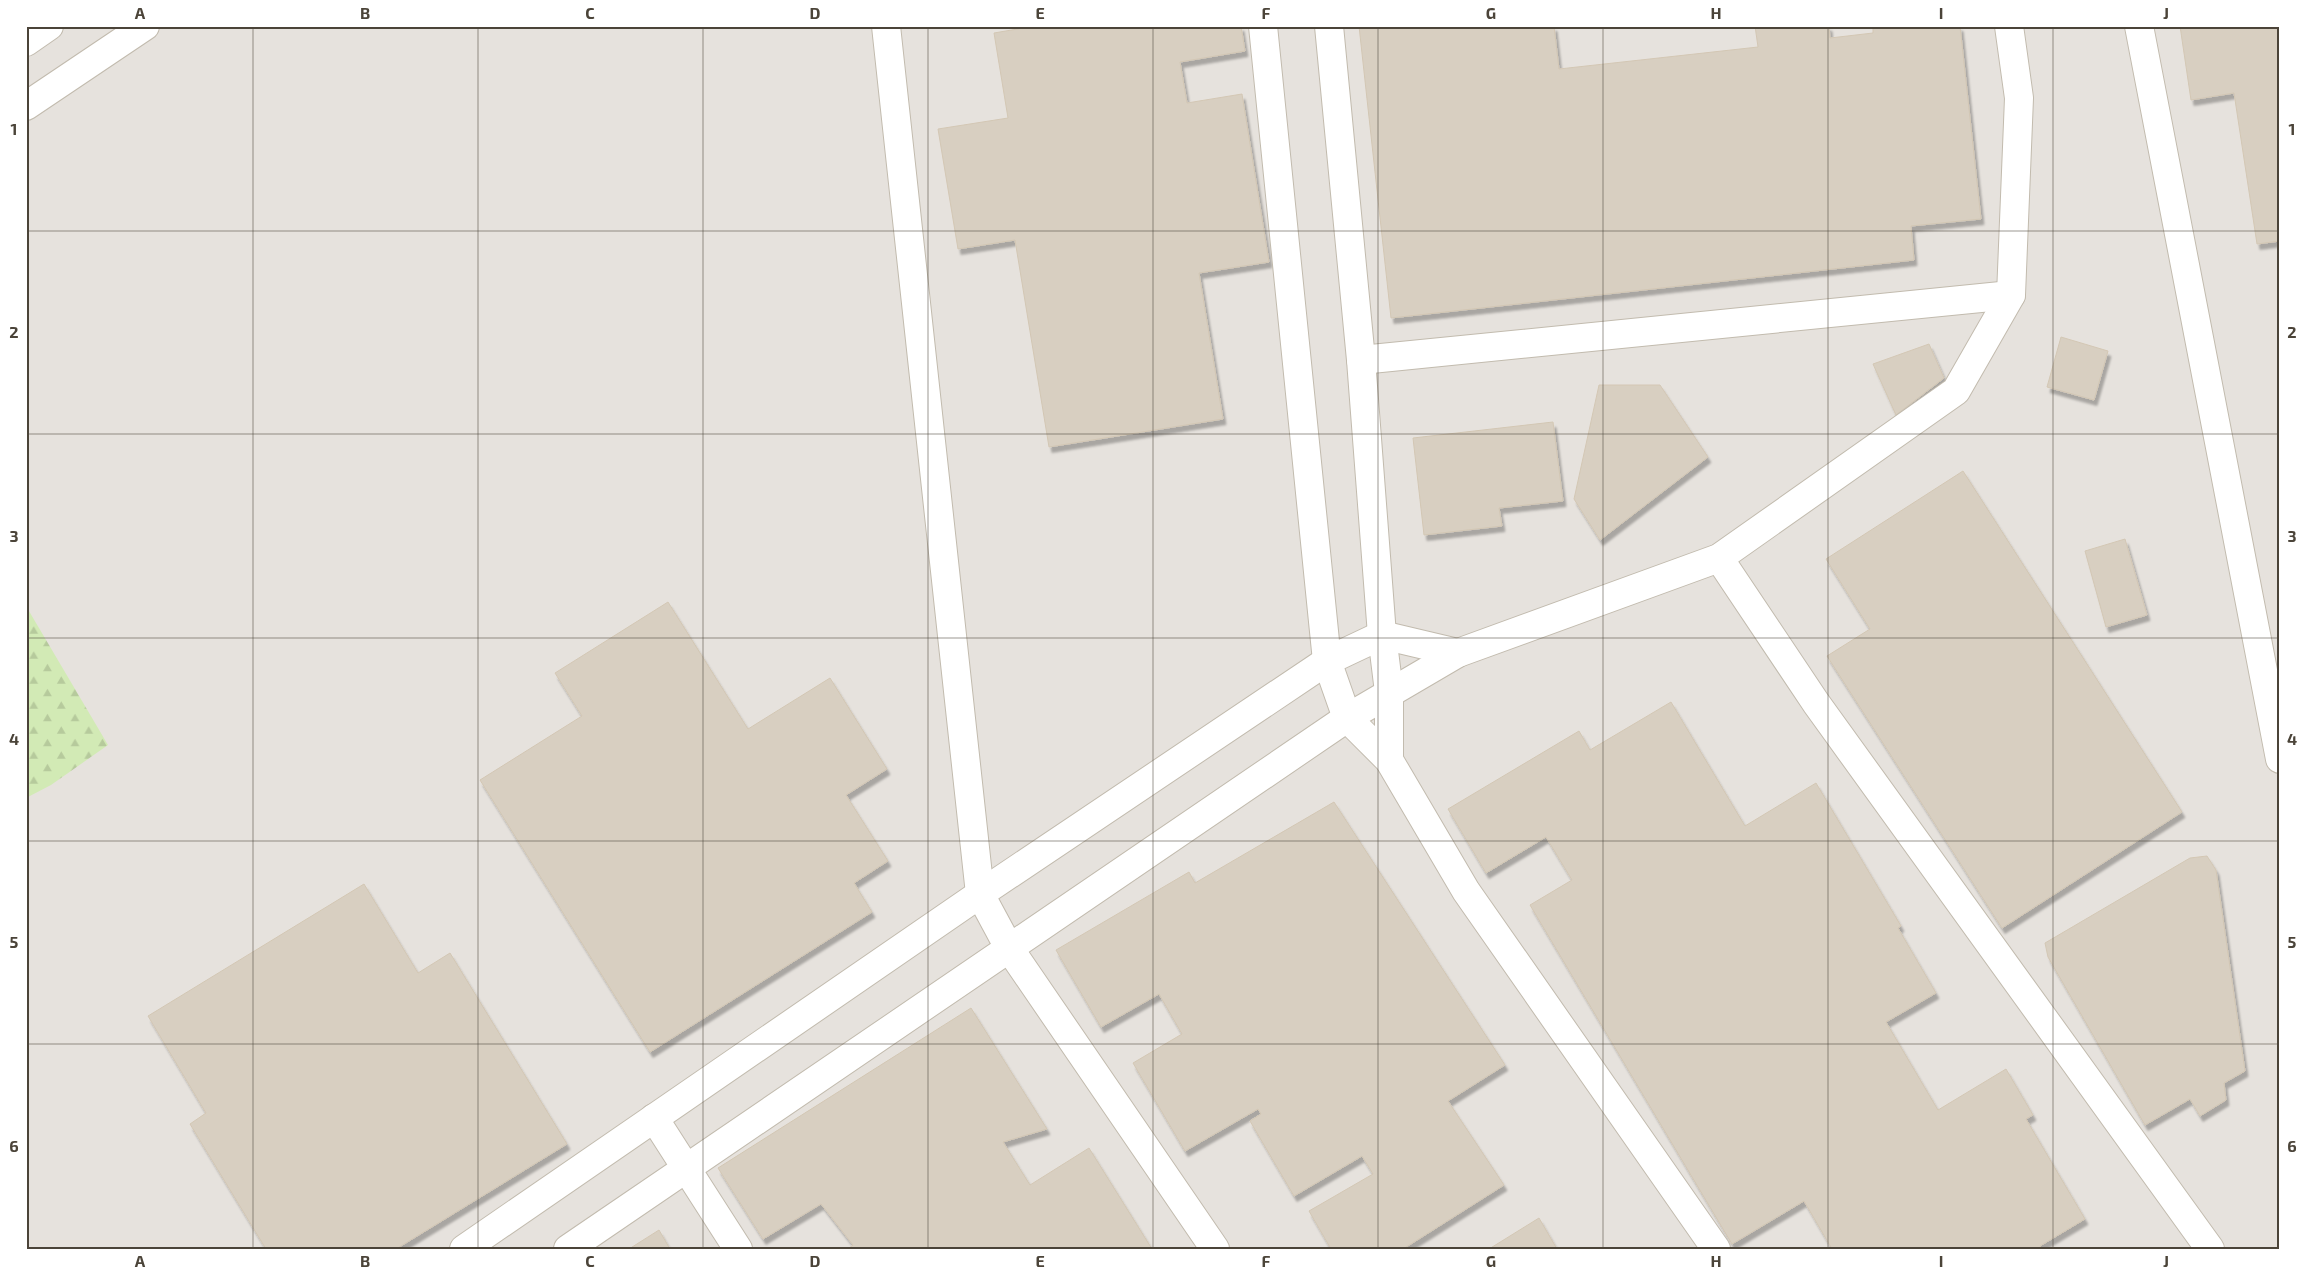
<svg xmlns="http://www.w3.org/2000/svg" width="2306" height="1275" font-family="'Exo 2',sans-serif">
<defs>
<pattern id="forest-firs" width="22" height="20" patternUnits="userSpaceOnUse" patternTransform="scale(1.25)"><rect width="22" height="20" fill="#d2eab5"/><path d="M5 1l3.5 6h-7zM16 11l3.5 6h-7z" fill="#b6ca9c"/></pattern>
<filter id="shadow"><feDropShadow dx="3" dy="5.5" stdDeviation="1" flood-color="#0004"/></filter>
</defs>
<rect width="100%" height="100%" fill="#f6f3ec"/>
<rect fill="#e6e2dd" x="26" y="26" width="2254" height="1223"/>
<polygon fill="url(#forest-firs)" points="26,606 108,745 51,785 26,798"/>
<g fill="#d8cfc1" stroke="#d3c7b4" filter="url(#shadow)">
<polygon points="1035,26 1241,26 1245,51 1180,62 1187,103 1242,94 1269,262 1199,273 1223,419 1049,447 1015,240 958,249 938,129 1008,118 994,33"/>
<polygon points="1359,26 1554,26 1559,69 1758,47 1755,26 1829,26 1830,38 1873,33 1873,26 1960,26 1981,219 1911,226 1914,260 1391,318"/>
<polygon points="2180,26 2280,26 2280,241 2257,244 2234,93 2191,100"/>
<polygon points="2061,337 2108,351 2094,400 2047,387"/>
<polygon points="1929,344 1944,378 1896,415 1873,364"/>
<polygon points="1599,385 1660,385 1708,457 1600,540 1574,499"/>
<polygon points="1553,422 1563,501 1499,508 1502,526 1424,535 1413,438"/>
<polygon points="1963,471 2182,812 2002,928 1827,656 1870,629 1826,559"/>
<polygon points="2125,539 2147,615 2106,627 2085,551"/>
<polygon points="668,602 748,729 830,678 887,769 846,795 888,861 854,883 872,912 650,1052 480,780 582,716 555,673"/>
<polygon points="1671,702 1745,826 1816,783 1901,926 1898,928 1936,993 1886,1022 1938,1110 2006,1069 2033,1115 2026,1119 2085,1219 2040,1246 2042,1249 1832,1249 1804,1201 1732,1244 1530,905 1572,880 1546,837 1486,873 1448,809 1579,731 1590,750"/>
<polygon points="1334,802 1505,1065 1448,1101 1504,1185 1403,1249 1331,1249 1309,1211 1373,1174 1362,1156 1294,1196 1250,1121 1261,1114 1258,1109 1185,1151 1133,1063 1182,1034 1159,994 1101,1027 1056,950 1189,872 1195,883"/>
<polygon points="2207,856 2216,870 2245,1071 2224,1083 2226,1100 2200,1116 2190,1099 2145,1125 2048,957 2045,943 2190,858"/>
<polygon points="364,884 418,973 450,953 567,1144 396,1249 266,1249 190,1124 206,1113 148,1016"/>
<polygon points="971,1008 1047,1129 1003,1142 1030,1185 1089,1148 1152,1249 848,1249 853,1245 821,1204 763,1239 718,1168"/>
<polygon points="1539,1218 1557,1249 1489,1249"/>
<polygon points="659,1230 670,1249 629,1249"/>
</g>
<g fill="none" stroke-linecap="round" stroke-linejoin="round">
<defs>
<g id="minor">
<polyline points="886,26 980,894 1009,948 1215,1249"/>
<polyline points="1263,26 1327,661 1347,718 1389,760 1466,891 1716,1249"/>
<polyline points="1329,26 1361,360 1382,635 1389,692 1389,760"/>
<polyline points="2139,26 2280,759"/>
<polyline points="26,42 49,26"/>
<polyline points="26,106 145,26"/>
<polyline points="1361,360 2011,295"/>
<polyline points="1719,558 1816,703 2210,1249"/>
<polyline points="654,1118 738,1249"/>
<polyline points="464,1249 980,894 1327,661 1382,635 1458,653"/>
<polyline points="568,1249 1347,718 1458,653 1719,558 1956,391 2011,295 2019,98 2009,26"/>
</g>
</defs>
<use href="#minor" stroke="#c2bbae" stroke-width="30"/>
<use href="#minor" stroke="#fff" stroke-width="28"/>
</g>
<path fill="none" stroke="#4b4439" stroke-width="1" stroke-opacity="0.55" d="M253,26V1249M478,26V1249M703,26V1249M928,26V1249M1153,26V1249M1378,26V1249M1603,26V1249M1828,26V1249M2053,26V1249M26,231H2280M26,434H2280M26,638H2280M26,841H2280M26,1044H2280"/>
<rect width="2306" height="1275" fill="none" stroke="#ffffff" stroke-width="55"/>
<rect x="28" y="28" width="2250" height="1220" fill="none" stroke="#4b4439" stroke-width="2"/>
<g font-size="16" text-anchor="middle" font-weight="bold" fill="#4b4439">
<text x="140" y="19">A</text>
<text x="365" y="19">B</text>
<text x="590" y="19">C</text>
<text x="815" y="19">D</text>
<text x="1040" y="19">E</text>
<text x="1266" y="19">F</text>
<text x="1491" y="19">G</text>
<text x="1716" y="19">H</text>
<text x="1941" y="19">I</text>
<text x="2166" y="19">J</text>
<text x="14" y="135">1</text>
<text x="2292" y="135">1</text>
<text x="14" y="338">2</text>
<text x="2292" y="338">2</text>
<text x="14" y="542">3</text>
<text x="2292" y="542">3</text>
<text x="14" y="745">4</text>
<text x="2292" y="745">4</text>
<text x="14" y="948">5</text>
<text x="2292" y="948">5</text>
<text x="14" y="1152">6</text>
<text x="2292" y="1152">6</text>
<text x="140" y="1267">A</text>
<text x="365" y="1267">B</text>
<text x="590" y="1267">C</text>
<text x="815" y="1267">D</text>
<text x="1040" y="1267">E</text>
<text x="1266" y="1267">F</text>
<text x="1491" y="1267">G</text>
<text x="1716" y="1267">H</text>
<text x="1941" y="1267">I</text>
<text x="2166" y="1267">J</text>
</g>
</svg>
